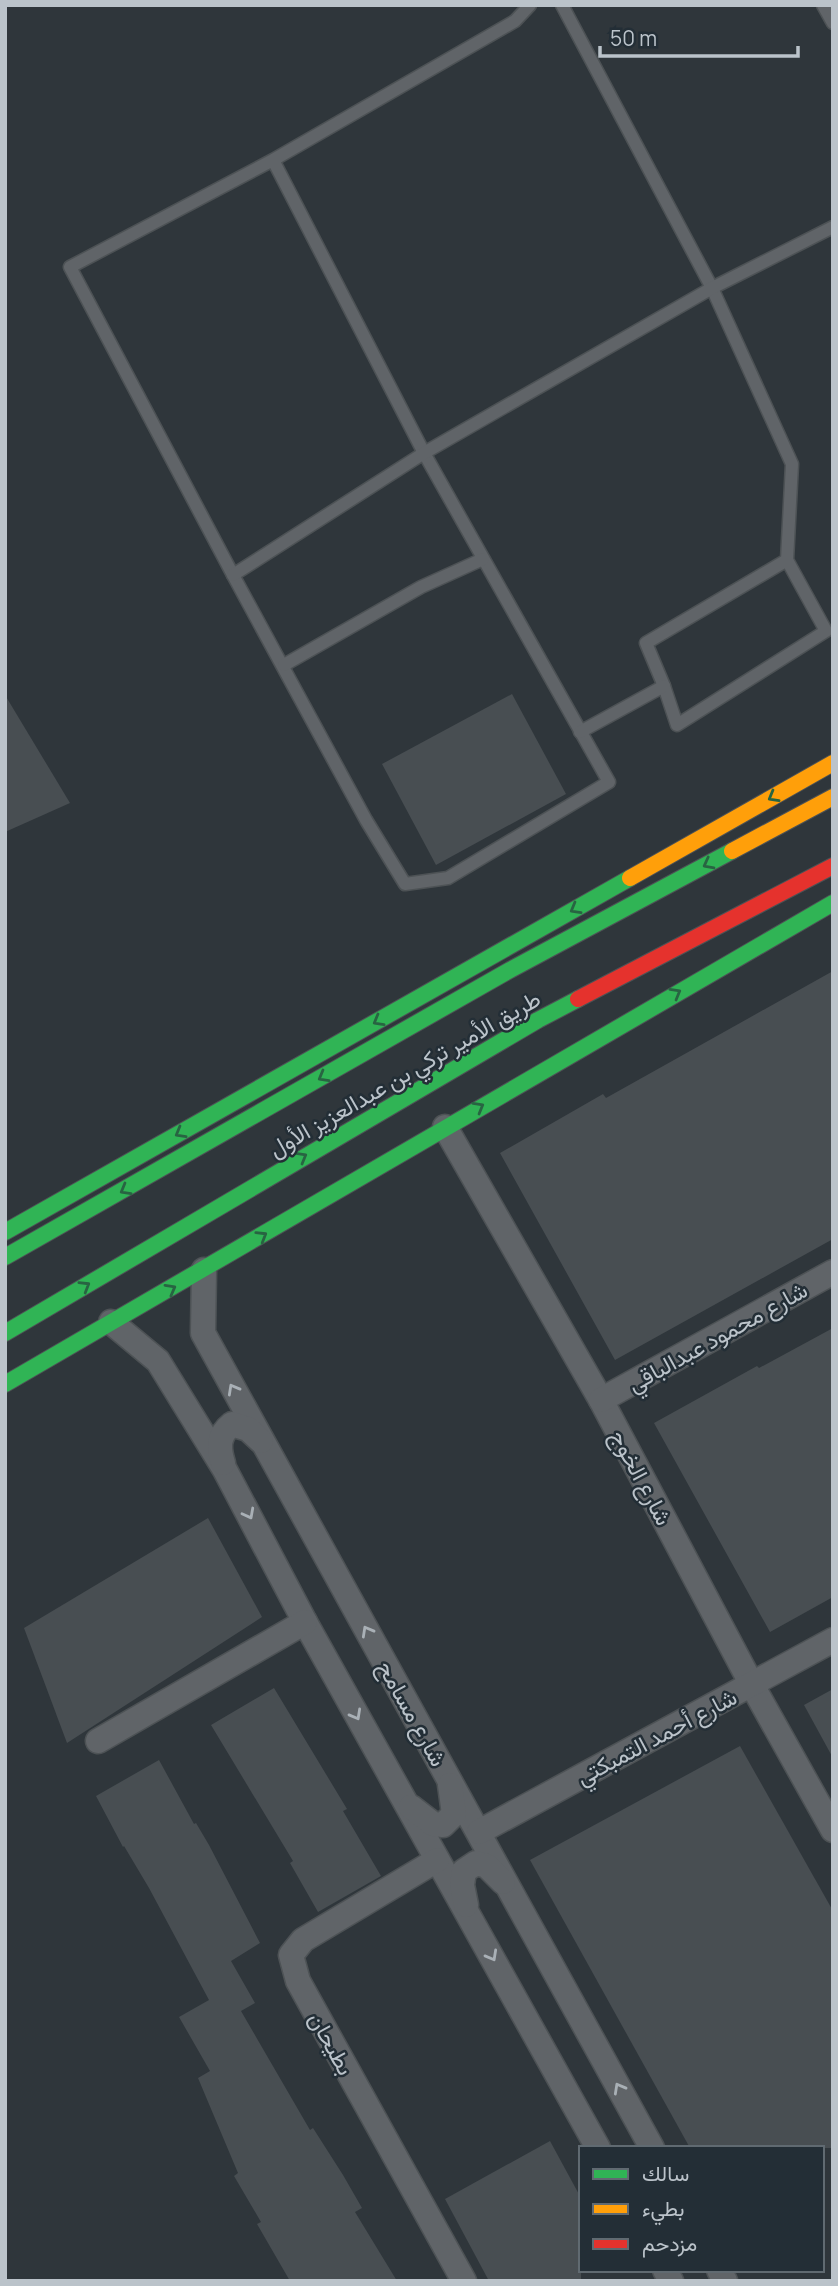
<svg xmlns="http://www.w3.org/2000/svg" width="838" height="2286" font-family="Manrope,Vazirmatn,sans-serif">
<rect width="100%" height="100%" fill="#2f363b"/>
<g fill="#484e52">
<polygon points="512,694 566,794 436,865 382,764"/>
<polygon points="5,695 70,803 5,832"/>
<polygon points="833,971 833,1239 615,1360 500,1153 603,1094 606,1098"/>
<polygon points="833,1328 833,1597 770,1632 654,1423 757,1366 759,1368"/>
<polygon points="208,1518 262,1617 67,1743 24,1628"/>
<polygon points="274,1688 347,1809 343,1811 381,1876 318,1912 290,1863 293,1861 211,1725"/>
<polygon points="833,1689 833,1758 804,1705"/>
<polygon points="740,1746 833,1911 833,2148 690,2148 530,1860"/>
<polygon points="159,1760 194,1824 196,1823 209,1845 260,1943 231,1961 255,2003 241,2011 310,2130 313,2128 343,2175 362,2208 355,2212 397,2281 290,2281 257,2224 261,2222 234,2176 238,2173 198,2078 210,2071 179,2017 209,2000 149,1888 124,1846 123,1847 96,1796"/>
<polygon points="550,2141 581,2198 581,2281 489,2281 445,2199"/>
</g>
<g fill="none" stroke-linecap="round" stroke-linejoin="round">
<defs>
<g id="lane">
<polyline points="562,5 712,288 792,464 787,560 826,631 677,725 664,686 646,643 787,560"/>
<polyline points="823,5 833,23"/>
<polyline points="273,160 424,453 609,782 448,878 405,884 366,820 233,575 70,267 273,160 515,21 530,5"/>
<polyline points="233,575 424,453 712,288 833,227"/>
<polyline points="284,665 421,587 483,559"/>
<polyline points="580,732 664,686"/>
</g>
<g id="street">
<polyline points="445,1127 601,1400 752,1685 833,1830"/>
<polyline points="204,1270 203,1333 652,2148"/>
<polyline points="111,1322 158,1361 225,1470 305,1622 598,2148"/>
<polyline points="601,1400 833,1272"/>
<path d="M223,1463C218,1447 218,1435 232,1424L248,1429L261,1441"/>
<polyline points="98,1741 305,1622"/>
<polyline points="411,1807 433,1824 443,1825 454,1814 450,1785"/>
<polyline points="479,1832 833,1640"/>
<polyline points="437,1860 303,1940 291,1955 298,1981 464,2281"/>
<polyline points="466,1905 462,1885 464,1871 476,1863 487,1866 503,1882"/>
<polyline points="665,2270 671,2281"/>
<polyline points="719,2270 725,2281"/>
</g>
<g id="fast">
<polyline points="5,1232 630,878"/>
<polyline points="5,1257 510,970 732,851"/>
<polyline points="5,1333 538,1020 578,999"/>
<polyline points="5,1384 833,903"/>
</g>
<g id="slow">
<polyline points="732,851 833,797"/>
<polyline points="630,878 833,763"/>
</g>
<polyline id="jam" points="578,999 833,866"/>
</defs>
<use href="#lane" stroke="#4d5255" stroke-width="15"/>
<use href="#street" stroke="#4d5255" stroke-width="27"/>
<use href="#fast" stroke="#4d5255" stroke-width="18"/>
<use href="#slow" stroke="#4d5255" stroke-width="18"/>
<use href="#jam" stroke="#4d5255" stroke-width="18"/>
<use href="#lane" stroke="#606468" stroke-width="12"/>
<use href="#street" stroke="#606468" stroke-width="24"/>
<use href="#fast" stroke="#30b455" stroke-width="16"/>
<use href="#slow" stroke="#ff9f0a" stroke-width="16"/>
<use href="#jam" stroke="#e5322d" stroke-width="16"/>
</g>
<defs><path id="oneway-chevron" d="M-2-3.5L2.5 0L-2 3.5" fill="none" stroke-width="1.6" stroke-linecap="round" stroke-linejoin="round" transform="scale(1.75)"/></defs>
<g stroke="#286442">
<use href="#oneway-chevron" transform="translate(773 797) rotate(150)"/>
<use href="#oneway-chevron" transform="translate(708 864) rotate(152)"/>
<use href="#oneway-chevron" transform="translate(575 909) rotate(150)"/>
<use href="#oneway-chevron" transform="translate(676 993) rotate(-30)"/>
<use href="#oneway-chevron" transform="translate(378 1021) rotate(150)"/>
<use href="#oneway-chevron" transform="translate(323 1077) rotate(150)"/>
<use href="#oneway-chevron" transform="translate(479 1107) rotate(-30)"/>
<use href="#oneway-chevron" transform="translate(180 1133) rotate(150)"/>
<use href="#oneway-chevron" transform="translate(302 1157) rotate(-30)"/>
<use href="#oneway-chevron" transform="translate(125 1190) rotate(150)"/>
<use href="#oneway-chevron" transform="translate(262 1236) rotate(-31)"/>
<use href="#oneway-chevron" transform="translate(85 1286) rotate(-31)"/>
<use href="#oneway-chevron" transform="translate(171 1289) rotate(-29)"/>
</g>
<g stroke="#a9b0b6">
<use href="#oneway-chevron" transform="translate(233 1389) rotate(-119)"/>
<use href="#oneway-chevron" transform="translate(249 1514) rotate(62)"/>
<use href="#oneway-chevron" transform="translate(367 1631) rotate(-119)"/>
<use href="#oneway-chevron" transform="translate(356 1715) rotate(61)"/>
<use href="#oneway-chevron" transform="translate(492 1956) rotate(61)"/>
<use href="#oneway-chevron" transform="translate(619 2088) rotate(-119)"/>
</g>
<g text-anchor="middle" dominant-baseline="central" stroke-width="5" stroke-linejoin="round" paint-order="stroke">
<g font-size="23" fill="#bbc3ca" stroke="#232e36">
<text transform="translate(404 1073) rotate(-30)">طريق الأمير تركي بن عبدالعزيز الأول</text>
<text transform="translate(717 1336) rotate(-29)">شارع محمود عبدالباقي</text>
<text transform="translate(642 1477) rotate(62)">شارع الخوج</text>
<text transform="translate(413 1713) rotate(61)">شارع مسامح</text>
<text transform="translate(656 1736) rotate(-28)">شارع أحمد التمبكتي</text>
<text transform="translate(332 2043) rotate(61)">بطيحان</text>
</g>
</g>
<rect width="838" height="2286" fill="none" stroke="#bbc3ca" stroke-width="14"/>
<rect x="579" y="2146" width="245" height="126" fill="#232e36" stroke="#606a71" stroke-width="2"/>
<rect x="593" y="2169" width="35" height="10" fill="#30b455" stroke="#606a71" stroke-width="2"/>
<text x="642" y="2181" font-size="21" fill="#bbc3ca">سالك</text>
<rect x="593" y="2204" width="35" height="10" fill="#ff9f0a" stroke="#606a71" stroke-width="2"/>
<text x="642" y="2216" font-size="21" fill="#bbc3ca">بطيء</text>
<rect x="593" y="2239" width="35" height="10" fill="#e5322d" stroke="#606a71" stroke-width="2"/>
<text x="642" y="2251" font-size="21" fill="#bbc3ca">مزدحم</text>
<path d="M600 46v10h198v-10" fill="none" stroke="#bbc3ca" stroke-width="3.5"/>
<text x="610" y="46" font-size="21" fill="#bbc3ca" stroke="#232e36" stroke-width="5" paint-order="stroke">50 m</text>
</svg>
